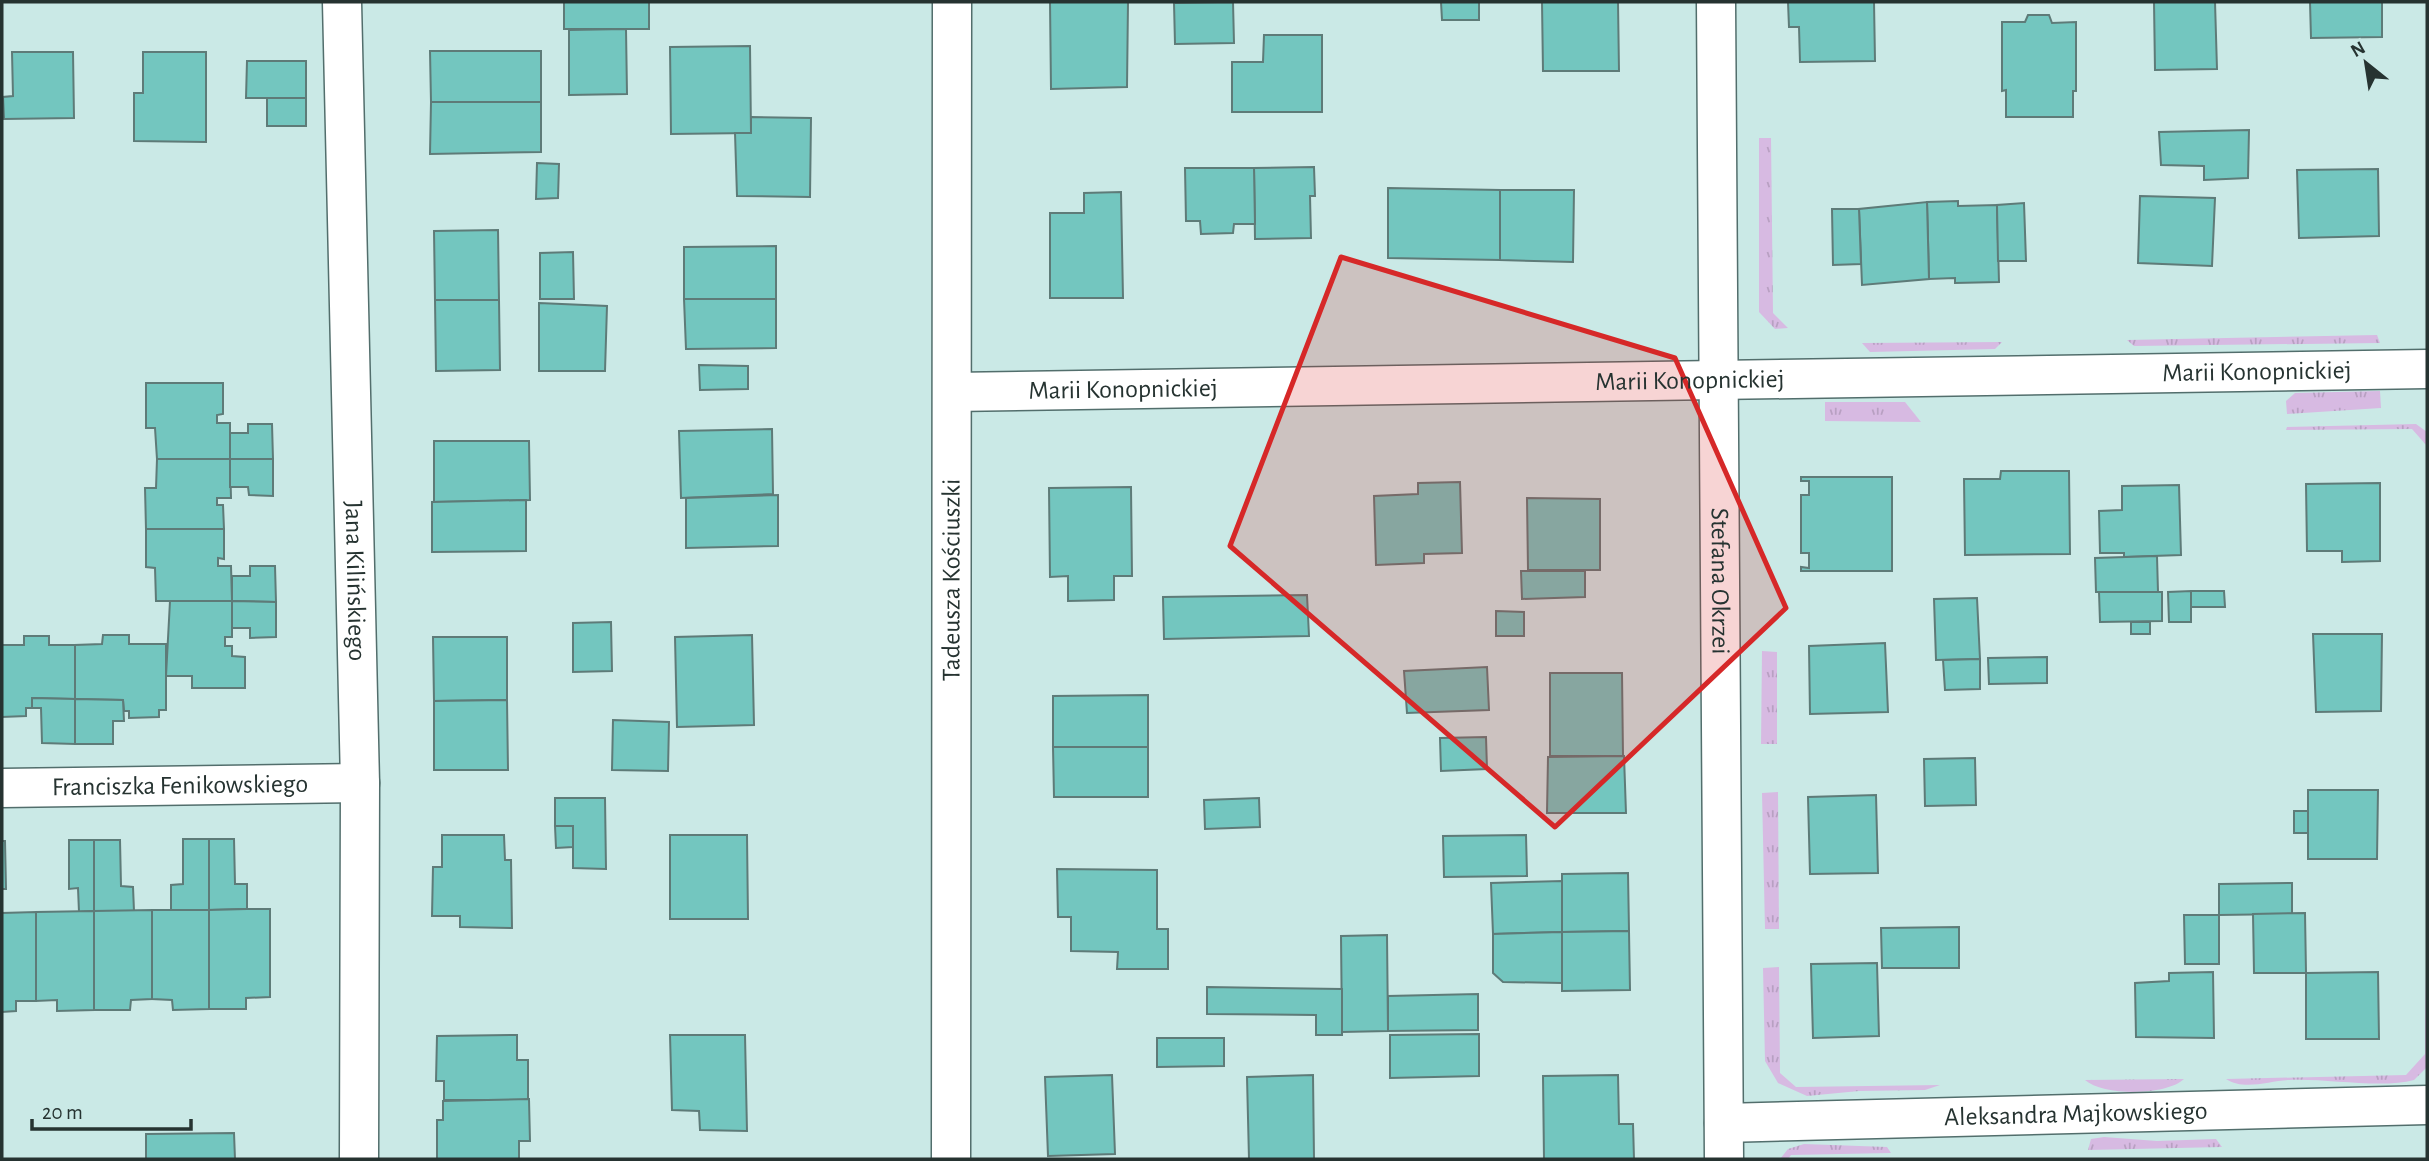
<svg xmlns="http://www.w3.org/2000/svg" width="2429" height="1161" font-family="'Alegreya Sans',sans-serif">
<defs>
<pattern id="grass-tufts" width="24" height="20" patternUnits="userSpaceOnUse" patternTransform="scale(1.75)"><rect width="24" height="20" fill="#d7bae2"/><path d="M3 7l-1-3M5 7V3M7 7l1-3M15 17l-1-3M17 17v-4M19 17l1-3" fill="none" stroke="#b8a0c2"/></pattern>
</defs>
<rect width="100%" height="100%" fill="#cae9e6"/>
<g fill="url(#grass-tufts)">
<polygon points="1759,138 1771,138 1773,313 1788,328 1775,329 1759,312"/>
<polygon points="2377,335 2380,343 2134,346 2127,340"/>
<polygon points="2002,342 1995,349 1870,352 1862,343"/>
<polygon points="2380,391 2381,408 2287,414 2286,401 2295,393"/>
<polygon points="1825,402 1905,402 1921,422 1825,421"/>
<polygon points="2416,424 2427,432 2427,475 2427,446 2412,429 2286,430 2287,427"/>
<polygon points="1762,651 1777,652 1777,744 1761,744"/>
<polygon points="1778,792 1779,929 1765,929 1762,793"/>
<polygon points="1779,967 1780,1073 1796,1087 1940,1085 1925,1090 1859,1091 1807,1096 1778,1083 1765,1061 1763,968"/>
<path d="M2425,972L2427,1067L2414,1080C2381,1089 2325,1078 2289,1080C2269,1081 2244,1091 2226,1079L2406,1075L2425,1054Z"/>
<path d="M2184,1079C2166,1096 2103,1096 2085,1080Z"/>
<polygon points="2104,1137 2157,1141 2216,1139 2222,1147 2088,1150 2091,1139"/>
<polygon points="1804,1144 1887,1147 1891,1153 1791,1155 1788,1159 1780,1159 1788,1149"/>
</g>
<g fill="#73c6bf" stroke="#5e7b78" stroke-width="2">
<rect x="564" y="2" width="85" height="27"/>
<polygon points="1050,2 1128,2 1127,87 1051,89"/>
<polygon points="1233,2 1234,43 1175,44 1174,3"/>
<polygon points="1441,2 1479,2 1479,20 1442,20"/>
<polygon points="1542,2 1618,2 1619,71 1543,71"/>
<polygon points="1788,2 1874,2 1875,61 1800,62 1799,27 1789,27"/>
<polygon points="2154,2 2215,2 2217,69 2155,70"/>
<polygon points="2310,2 2382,2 2382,37 2311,38"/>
<polygon points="2028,15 2049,15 2052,23 2076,22 2076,91 2073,91 2073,117 2006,117 2006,90 2002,91 2002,22 2025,22"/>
<polygon points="626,29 627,94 569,95 569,30"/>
<polygon points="1264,35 1322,35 1322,112 1232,112 1232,62 1263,62"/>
<polygon points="750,46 751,133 671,134 670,47"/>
<polygon points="430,51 541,51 541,102 431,102"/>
<polygon points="12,52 73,52 74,118 4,119 3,97 13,96"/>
<polygon points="143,52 206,52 206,142 134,141 134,93 143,93"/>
<polygon points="247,61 306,61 306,98 246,98"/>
<rect x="267" y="98" width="39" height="28"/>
<polygon points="431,102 541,102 541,152 430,154"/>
<polygon points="751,117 811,118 810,197 737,196 735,133 751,133"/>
<polygon points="2249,130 2248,178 2204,180 2204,166 2161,165 2159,132"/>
<polygon points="537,163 559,164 558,198 536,199"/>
<polygon points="1314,167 1315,196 1310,196 1311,238 1255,239 1254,168"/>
<polygon points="1185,168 1254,168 1255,224 1234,224 1233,233 1201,234 1200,221 1186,221"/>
<polygon points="2378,169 2379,236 2299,238 2297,170"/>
<polygon points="1388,188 1500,190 1500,260 1388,258"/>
<polygon points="1500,190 1574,190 1573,262 1500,260"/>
<polygon points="1121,192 1123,298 1050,298 1050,213 1084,213 1084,193"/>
<polygon points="2140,196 2215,198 2212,266 2138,263"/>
<polygon points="1958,201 1958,206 1997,205 1999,282 1955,283 1955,278 1929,279 1927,202"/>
<polygon points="1927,202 1929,279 1862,285 1859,209"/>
<polygon points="2024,203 2026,261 1998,261 1997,205"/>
<polygon points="1832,209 1859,209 1861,264 1833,265"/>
<polygon points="498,230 499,300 435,300 434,231"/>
<polygon points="776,246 776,299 684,299 684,247"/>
<polygon points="573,252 574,299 540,299 540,253"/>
<polygon points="684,299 776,299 776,348 686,349"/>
<polygon points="435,300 499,300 500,370 436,371"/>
<polygon points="539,303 607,306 605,371 539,371"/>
<polygon points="699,365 748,366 748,389 700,390"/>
<polygon points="146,383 223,383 223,414 217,415 217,423 230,423 230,459 157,459 155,428 146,428"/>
<polygon points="248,424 272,424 273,459 230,459 230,433 248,433"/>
<polygon points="772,429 773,494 681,498 679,431"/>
<polygon points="434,441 529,441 530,500 434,502"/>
<polygon points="157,459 230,459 231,498 217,498 217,505 223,505 224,529 146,529 145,488 156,488"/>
<polygon points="230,459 273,459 273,496 249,495 248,487 230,487"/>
<polygon points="2001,471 2069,471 2070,554 1965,555 1964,479 2000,479"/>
<polygon points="1801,477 1892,477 1892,571 1801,571 1801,567 1809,568 1809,553 1801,553 1801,495 1809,495 1809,481 1801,481"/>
<polygon points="1460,482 1462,553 1424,554 1424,563 1376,565 1374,496 1418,494 1418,483"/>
<polygon points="2380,483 2380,561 2342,562 2342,551 2307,551 2306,484"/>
<polygon points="2179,485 2181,555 2124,557 2124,553 2100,553 2099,511 2122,510 2122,486"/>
<polygon points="1131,487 1132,576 1114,576 1114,600 1068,601 1068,576 1050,577 1049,488"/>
<polygon points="778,495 778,546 686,548 686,498"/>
<polygon points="1527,498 1600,499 1600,570 1528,570"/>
<polygon points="526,500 526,551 432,552 432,502"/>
<polygon points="146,529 224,529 224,559 218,558 218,566 231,566 232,601 156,601 155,568 146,567"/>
<polygon points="2157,556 2158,592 2096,592 2095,558"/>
<polygon points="250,566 275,566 276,602 232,601 232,576 250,576"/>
<polygon points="1521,571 1585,571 1585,597 1522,599"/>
<polygon points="2191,591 2191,622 2169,622 2168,592"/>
<polygon points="2191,591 2224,591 2225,607 2191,607"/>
<polygon points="2099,592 2162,592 2162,621 2100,622"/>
<polygon points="1307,595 1309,636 1164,639 1163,597"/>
<polygon points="1977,598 1980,659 1936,660 1934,599"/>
<polygon points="170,601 232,601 232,637 225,637 225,646 232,646 232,656 245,657 245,688 192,688 192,676 166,676"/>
<polygon points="232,601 276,602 276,637 250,638 250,628 232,628"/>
<polygon points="1496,611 1524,612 1524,636 1496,636"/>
<polygon points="611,622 612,671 573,672 573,623"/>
<rect x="2131" y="622" width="19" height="12"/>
<polygon points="2313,634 2382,634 2381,711 2316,712"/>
<polygon points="103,635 129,635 129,644 166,644 166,710 159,710 159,717 129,718 129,711 124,711 123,700 75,699 75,645 102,644"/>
<polygon points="752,635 754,725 677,727 675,637"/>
<polygon points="24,636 49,636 49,645 75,645 75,699 32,698 32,708 26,708 26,716 2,717 2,645 24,645"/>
<polygon points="433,637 507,637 507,700 434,701"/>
<polygon points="1885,643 1888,712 1810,714 1809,646"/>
<polygon points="2047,657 2047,683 1989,684 1988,658"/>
<polygon points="1980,659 1980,689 1945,690 1943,660"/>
<polygon points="1487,667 1489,710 1407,713 1404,671"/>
<polygon points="1550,673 1622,673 1623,756 1550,756"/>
<polygon points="1148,695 1148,747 1053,747 1053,696"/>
<polygon points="32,698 75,699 75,744 42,743 41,708 32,708"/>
<polygon points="75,699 123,700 124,721 113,721 113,744 75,744"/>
<polygon points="507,700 508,770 434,770 434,701"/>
<polygon points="613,720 669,722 668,771 612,770"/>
<polygon points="1486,737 1487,769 1441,771 1440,738"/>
<polygon points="1053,747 1148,747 1148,797 1054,797"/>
<polygon points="1624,756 1626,813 1547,813 1548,757"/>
<polygon points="1975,758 1976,805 1925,806 1924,759"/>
<polygon points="2308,790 2378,790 2377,859 2308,859"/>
<polygon points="1876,795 1878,873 1810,874 1808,797"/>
<polygon points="555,798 605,798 606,869 573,868 573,826 555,826"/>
<polygon points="1259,798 1260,827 1205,829 1204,800"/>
<rect x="2294" y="811" width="14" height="22"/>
<polygon points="555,826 573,826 573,847 556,848"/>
<polygon points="442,835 504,835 505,860 511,860 512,928 460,927 460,916 432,916 433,867 442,867"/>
<polygon points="670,835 747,835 748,919 670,919"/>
<polygon points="1526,835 1527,876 1444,877 1443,836"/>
<polygon points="183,839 209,839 209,910 171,910 171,885 183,884"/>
<polygon points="209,839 234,839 235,884 247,884 247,909 209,910"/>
<polygon points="69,840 94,840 94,911 79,912 78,888 69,889"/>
<polygon points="94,840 120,840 121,886 133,887 134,911 94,911"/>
<polygon points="2,841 5,841 6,889 2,889"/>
<polygon points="1057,869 1157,870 1157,929 1168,929 1168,969 1117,969 1118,952 1071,951 1071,917 1058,917"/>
<polygon points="1628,873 1629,931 1562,932 1562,874"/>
<polygon points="1562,881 1562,932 1493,934 1491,883"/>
<polygon points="2292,883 2292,914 2219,915 2219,884"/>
<polygon points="247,909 270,909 270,997 246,998 246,1009 209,1009 209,910"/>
<polygon points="152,910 209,910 209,1009 173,1010 172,1000 152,999"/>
<polygon points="152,910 152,999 131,1000 130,1010 94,1010 94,911"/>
<polygon points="94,911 94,1010 57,1011 57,1000 36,1001 36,912"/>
<polygon points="36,912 36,1001 16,1001 16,1011 2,1012 2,913"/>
<polygon points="2305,913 2306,973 2254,973 2253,914"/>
<polygon points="2184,915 2219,915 2219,964 2185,964"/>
<polygon points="1959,927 1959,968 1882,968 1881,928"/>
<polygon points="1629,931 1630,990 1562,991 1562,932"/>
<polygon points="1562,932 1562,983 1503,982 1493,973 1493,934"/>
<polygon points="1387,935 1388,1031 1342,1032 1341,936"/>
<polygon points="1877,963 1879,1036 1813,1038 1811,964"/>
<polygon points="2213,972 2214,1038 2136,1037 2135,983 2169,981 2169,973"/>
<polygon points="2378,972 2379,1039 2306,1039 2306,973"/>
<polygon points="1207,987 1342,989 1342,1035 1316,1035 1316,1015 1207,1014"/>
<polygon points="1478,994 1478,1030 1388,1031 1388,996"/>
<polygon points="1479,1034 1479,1076 1390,1078 1390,1035"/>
<polygon points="517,1035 517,1060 528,1060 528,1100 444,1100 444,1081 436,1081 437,1036"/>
<polygon points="670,1035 745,1035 747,1131 700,1130 699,1111 672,1110"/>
<polygon points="1157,1038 1224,1038 1224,1066 1157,1067"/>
<polygon points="1112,1075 1115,1154 1048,1156 1045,1077"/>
<polygon points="1313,1075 1314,1159 1249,1159 1247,1077"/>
<polygon points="1618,1075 1619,1124 1633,1124 1634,1159 1544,1159 1543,1076"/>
<polygon points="529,1099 530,1141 519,1141 519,1159 437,1159 437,1120 443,1120 443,1101"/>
<polygon points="234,1133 235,1159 146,1159 146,1134"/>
</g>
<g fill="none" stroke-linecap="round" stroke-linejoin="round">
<defs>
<g id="street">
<path id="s1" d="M342,2L360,783L359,1159"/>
<path id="s2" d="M1716,2L1724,1159"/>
<path id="s3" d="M953,392L2427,369"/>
<path id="s4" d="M2,788L360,783"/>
<path id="s5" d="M1724,1123L2427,1105"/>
</g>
<g id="secondary">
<path id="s6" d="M951,1159L952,2"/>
</g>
</defs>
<use href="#street" stroke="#526e6c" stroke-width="41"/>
<use href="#secondary" stroke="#526e6c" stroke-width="41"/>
<use href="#street" stroke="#fff" stroke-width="38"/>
<use href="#secondary" stroke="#fff" stroke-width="38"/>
</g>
<path fill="#d62828" fill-opacity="0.2" stroke="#d62828" stroke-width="5" stroke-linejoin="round" d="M1341,257L1675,358L1786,608L1555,827L1230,546Z"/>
<g text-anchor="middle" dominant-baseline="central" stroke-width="5" stroke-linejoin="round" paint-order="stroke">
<g font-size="26" fill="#263331" stroke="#cae9e6">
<text stroke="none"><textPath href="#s3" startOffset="1304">Marii Konopnickiej</textPath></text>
<text stroke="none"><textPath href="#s3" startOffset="737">Marii Konopnickiej</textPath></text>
<text stroke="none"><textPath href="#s3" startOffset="170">Marii Konopnickiej</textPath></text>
<text stroke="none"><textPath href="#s1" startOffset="579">Jana Kilińskiego</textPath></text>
<text stroke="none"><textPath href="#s6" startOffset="579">Tadeusza Kościuszki</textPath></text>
<text stroke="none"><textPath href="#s2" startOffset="579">Stefana Okrzei</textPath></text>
<text stroke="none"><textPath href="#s4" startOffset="178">Franciszka Fenikowskiego</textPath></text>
<text stroke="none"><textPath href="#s5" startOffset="352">Aleksandra Majkowskiego</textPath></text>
</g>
</g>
<rect width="2429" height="1161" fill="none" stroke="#263331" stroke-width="7"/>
<g transform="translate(2366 63) rotate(330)" stroke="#cae9e6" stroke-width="5" paint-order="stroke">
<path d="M0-5L12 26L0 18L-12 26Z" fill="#263331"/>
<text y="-10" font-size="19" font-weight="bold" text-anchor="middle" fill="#263331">N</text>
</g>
<path d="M32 1119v10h159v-10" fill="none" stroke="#263331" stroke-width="3.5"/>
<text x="42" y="1119" font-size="21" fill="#263331" stroke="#cae9e6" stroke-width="5" paint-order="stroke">20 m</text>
</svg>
